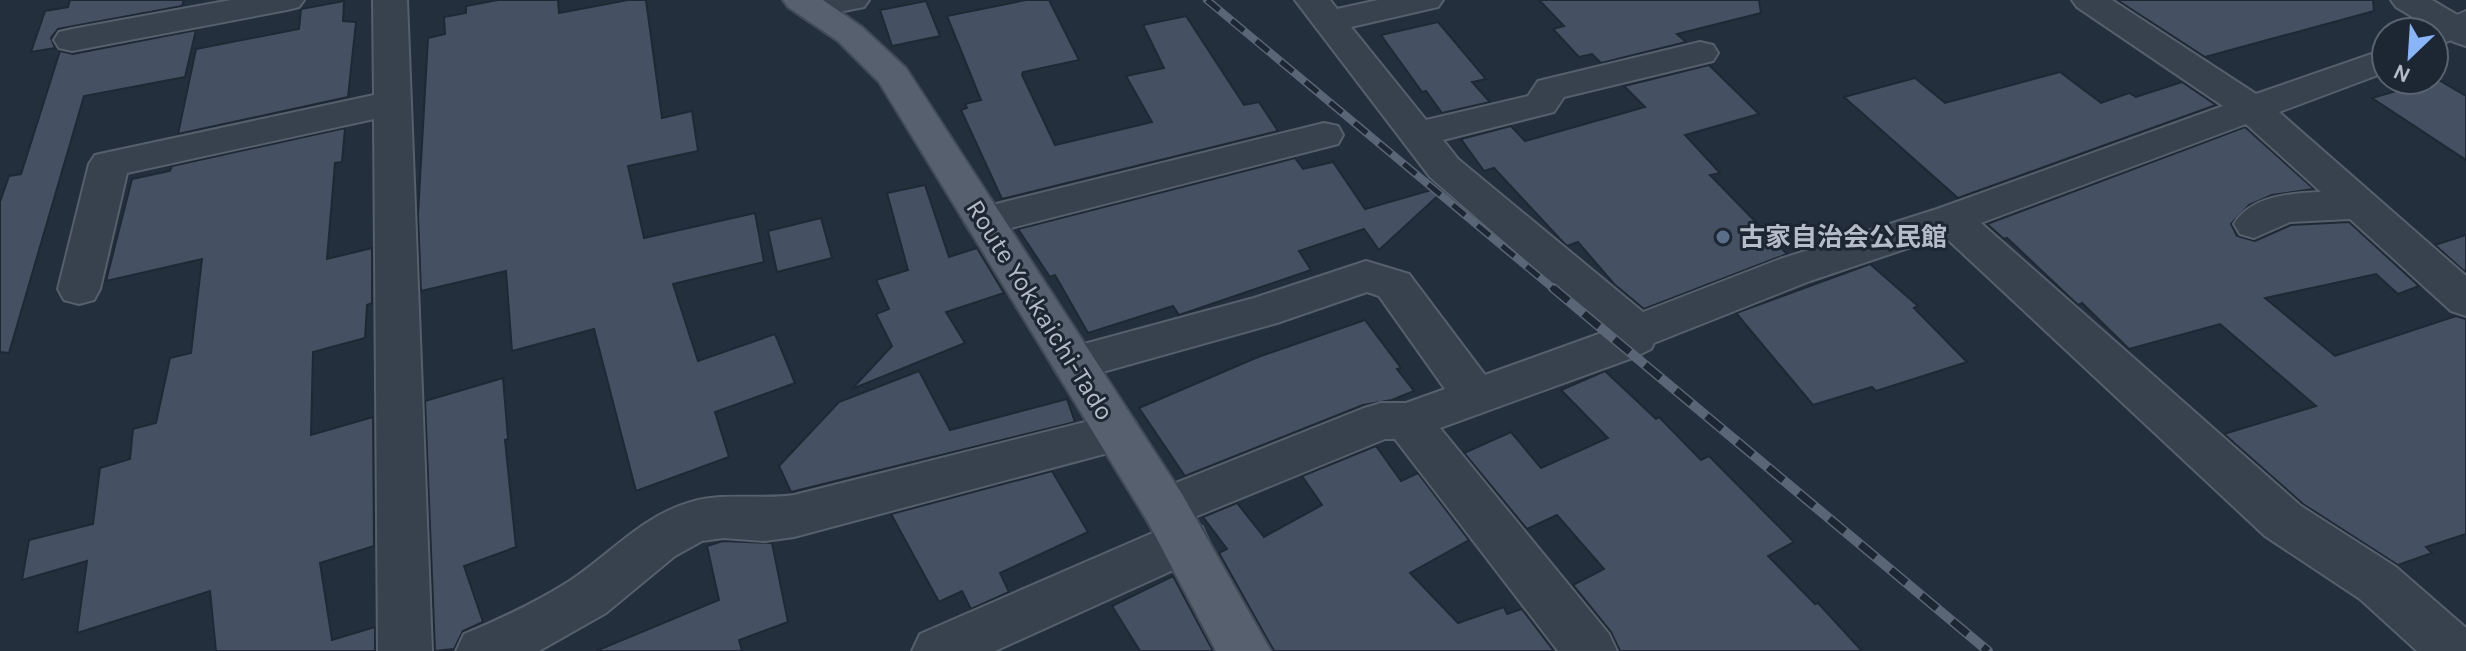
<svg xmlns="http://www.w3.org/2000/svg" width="2466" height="651" font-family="Karla,'Noto Sans JP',sans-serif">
<rect width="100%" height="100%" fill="#242f3e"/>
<g fill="#455162" stroke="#1f2835" stroke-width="2">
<polygon points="70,0 184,0 182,6 58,29 51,38 55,48 31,52 45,11 68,7"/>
<polygon points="498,0 558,0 559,13 628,0 646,0 662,118 692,111 698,151 628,166 644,238 755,213 764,262 673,284 698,361 775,334 795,383 715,412 729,457 636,491 594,329 512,351 506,271 421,291 418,215 428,38 445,34 444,17 466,13 466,6"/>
<polygon points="1026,0 1049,0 1079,60 1023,72 1022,75 1055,145 1152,122 1126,76 1164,68 1143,25 1186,16 1244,105 1259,102 1278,131 1002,199 961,110 967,108 965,104 981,100 947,16"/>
<polygon points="1539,0 1759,0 1761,13 1677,34 1686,42 1601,63 1592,54 1579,57 1553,29 1564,26"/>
<polygon points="2117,0 2373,0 2374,11 2205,57"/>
<polygon points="344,1 343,21 356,22 348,97 178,134 196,49 299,29 301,9"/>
<polygon points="926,1 940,36 892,46 880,10"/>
<polygon points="1438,22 1486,79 1472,82 1490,102 1442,113 1426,91 1422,92 1381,35"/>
<polygon points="196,30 185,77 84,96 9,353 0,352 0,202 9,176 21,174 60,51 73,54"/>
<polygon points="1709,65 1759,114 1685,135 1720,173 1710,175 1787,254 1644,309 1614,284 1578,242 1567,246 1560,239 1494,168 1484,171 1461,139 1511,126 1525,141 1645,107 1624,86"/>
<polygon points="2060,72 2101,103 2129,93 2136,97 2182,82 2216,105 1958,198 1844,97 1915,78 1945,103"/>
<polygon points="2437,79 2466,96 2466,160 2372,98"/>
<polygon points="2245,127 2314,189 2272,195 2249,205 2231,224 2237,236 2255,241 2291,225 2349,222 2419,286 2398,294 2376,274 2265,298 2335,356 2456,316 2466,319 2466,534 2426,547 2432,553 2398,565 2303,504 2224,434 2316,406 2220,324 2129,349 2082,303 2078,305 2007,238 2004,239 1987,224"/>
<polygon points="345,128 342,162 335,163 327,259 372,248 372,303 367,305 365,338 313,352 311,435 373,417 374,546 320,563 332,640 375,627 375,651 216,651 210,591 77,633 87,561 22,580 29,540 93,524 100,468 130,459 133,429 156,423 170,358 191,353 202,259 106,281 132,179 170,171 172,166"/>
<polygon points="1295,158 1303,169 1333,162 1365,209 1438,188 1442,192 1379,250 1364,229 1299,251 1311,270 1179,315 1173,306 1088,333 1055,275 1050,277 1018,229"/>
<polygon points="925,185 949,257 977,248 1004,293 946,312 965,343 852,389 892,346 876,314 889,309 876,280 908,270 887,193"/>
<polygon points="821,218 832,258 777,272 768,231"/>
<polygon points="2466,235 2466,270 2464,271 2435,245"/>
<polygon points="1870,264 1918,306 1914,308 1967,362 1876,391 1872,387 1813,405 1736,313"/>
<polygon points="1365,320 1401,368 1397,369 1414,391 1392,400 1363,405 1185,476 1139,408 1258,357"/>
<polygon points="919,371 950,430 1067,399 1075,422 791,492 779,466 839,402"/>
<polygon points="1605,371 1656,419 1659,417 1701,460 1709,456 1794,542 1768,556 1815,604 1818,603 1862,651 1620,651 1611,632 1573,585 1604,569 1557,515 1527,529 1464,453 1511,432 1541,468 1608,438 1561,390"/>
<polygon points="503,378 508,439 505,440 516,547 464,566 483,622 463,631 454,649 435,651 425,401"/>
<polygon points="1376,446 1401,481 1418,473 1469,540 1410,573 1458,623 1504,607 1507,614 1522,609 1554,651 1274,651 1219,553 1227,549 1203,517 1237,503 1264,537 1322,505 1302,476"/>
<polygon points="1052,471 1088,532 1000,573 1009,592 971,609 962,591 939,602 891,514"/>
<polygon points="723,541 772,543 788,622 739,640 742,651 596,651 719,600 707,546"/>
<polygon points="1173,576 1213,651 1140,651 1112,606"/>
</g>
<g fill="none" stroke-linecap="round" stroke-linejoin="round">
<defs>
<g id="minor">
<polygon points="231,0 304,0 299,7 287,10 72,51 59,48 54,40 59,32 72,29"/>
<polygon points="373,0 407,0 432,651 378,651 374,119 127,173 100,289 94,300 79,304 64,300 58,289 89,164 95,155 374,95"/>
<path d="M1295,0H1330L1337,9L1378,0H1443L1438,7L1351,27L1426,120L1528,96L1538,81L1700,42L1713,45L1718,53L1713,61L1564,97L1554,112L1443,140L1458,159L1643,312L1780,259L1937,209L2223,106L2077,7L2072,0H2112L2256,94L2386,49V72L2279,112L2466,276V316L2451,311L2350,219L2290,222L2254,238L2240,234L2234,224C2251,196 2290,193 2321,192L2246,124L1981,223L2301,506L2396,567L2466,628V651H2417L2360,599L2265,536L1944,236L1810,281L1654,343L1651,349L1635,357L1440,428L1609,634L1617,651H1558L1395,439H1385L1185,521L1202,527L1209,542L1202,557L995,651H912L920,634L1164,528L1148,522L1140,508L1148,494L1364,408L1381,403H1406L1445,389L1379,296L1367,292L1277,323L1074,380L1058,375L1051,363L1058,351L1254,298L1366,261L1409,274L1485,375L1607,331L1430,177Z"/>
<polygon points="2466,11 2466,34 2434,47 2434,32 2419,32"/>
<polygon points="1324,123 1338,126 1343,135 1338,144 984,235 970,231 964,221 970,211 984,207"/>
<path d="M1117,414L1134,420L1141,433L1134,446L794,537L765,541L723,538L702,541L675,556L606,613L539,651H456L464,634C500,619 535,603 568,582C610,555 641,516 691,502C724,492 760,500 794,495Z"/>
</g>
<g id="tertiary">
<polygon points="802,0 869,0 864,7 814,17 802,14 797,7"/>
<polygon points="2391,0 2432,0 2466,20 2466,46 2454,42 2396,7"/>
</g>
<polygon id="primary" points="783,0 823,0 862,27 906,68 1182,494 1271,651 1216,651 1148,522 879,82 838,41 788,7"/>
</defs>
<use href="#minor" stroke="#565f6c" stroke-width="4"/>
<use href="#tertiary" stroke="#565f6c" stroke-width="4"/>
<use href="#primary" stroke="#414a57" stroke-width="4"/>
<use href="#minor" fill="#38414e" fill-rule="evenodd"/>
<use href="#tertiary" fill="#38414e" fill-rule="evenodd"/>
<use href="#primary" fill="#56606e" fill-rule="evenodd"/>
<defs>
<polyline id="rail-far1" points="1207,0 1555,290"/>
<polyline id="rail" points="1553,288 1988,651"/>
</defs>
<use href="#rail-far1" stroke="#5a6575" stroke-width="8"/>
<use href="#rail" stroke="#5a6575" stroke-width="10"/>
<use href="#rail-far1" stroke="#1d2633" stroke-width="5" stroke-dasharray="16" stroke-linecap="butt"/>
<use href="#rail" stroke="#1d2633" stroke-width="7" stroke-dasharray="20" stroke-linecap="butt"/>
</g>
<circle fill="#5c6f8a" stroke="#1d2633" stroke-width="3" cx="1723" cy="237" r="8"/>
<g text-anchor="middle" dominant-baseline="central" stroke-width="6" stroke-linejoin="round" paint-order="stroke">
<g font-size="26" font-weight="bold" fill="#b4bcc9" stroke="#1d2633" text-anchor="start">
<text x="1739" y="237">古家自治会公民館</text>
</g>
<g font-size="26" fill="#b4bcc9" stroke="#1d2633">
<text transform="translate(1040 310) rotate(58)">Route Yokkaichi-Tado</text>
</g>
</g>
<g transform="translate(2410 56) rotate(205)"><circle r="38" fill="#1d2633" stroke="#59626f" stroke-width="2"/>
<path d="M0-6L14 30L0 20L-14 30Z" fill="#8ab4f8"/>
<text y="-12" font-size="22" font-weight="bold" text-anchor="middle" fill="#b4bcc9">N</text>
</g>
</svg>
